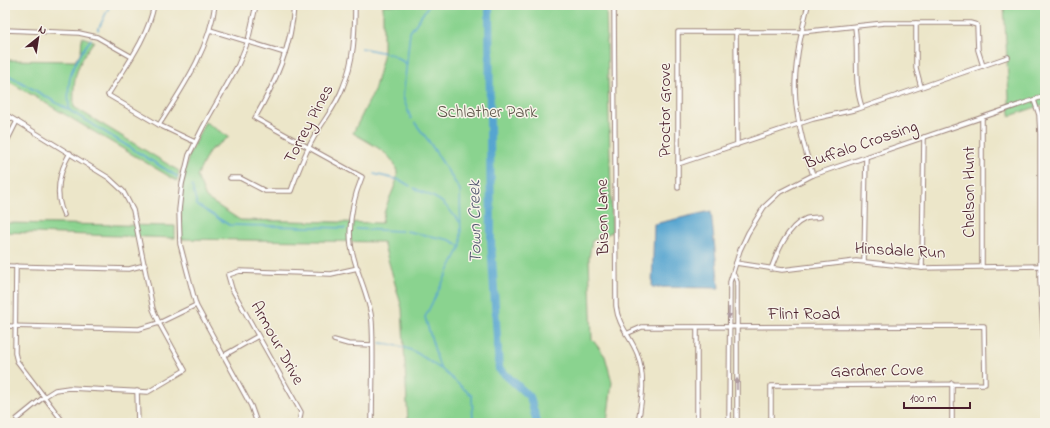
<svg xmlns="http://www.w3.org/2000/svg" width="1050" height="428" font-family="'Indie Flower',sans-serif">
<rect width="100%" height="100%" fill="#f7f3e8"/>
<filter id="ink" filterUnits="userSpaceOnUse"><feTurbulence type="fractalNoise" baseFrequency=".025" numOctaves="2"/><feDisplacementMap in="SourceGraphic" scale="8" xChannelSelector="R" yChannelSelector="G"/><feConvolveMatrix kernelMatrix="1 2 1 2 8 2 1 2 1" color-interpolation-filters="sRGB"/></filter>
<filter id="wash" filterUnits="userSpaceOnUse"><feTurbulence type="fractalNoise" baseFrequency=".012" numOctaves="4" result="noise"/><feDisplacementMap in="SourceGraphic" scale="16" xChannelSelector="R" yChannelSelector="G"/><feGaussianBlur stdDeviation="0.9" result="paint"/><feColorMatrix in="noise" values="0 0 0 0 0 0 0 0 0 0 0 0 0 0 0 0 0 1.4 0 .05"/><feComposite in="paint" operator="in"/></filter>
<g filter="url(#wash)">
<rect width="100%" height="100%" fill="#ece6c9"/>
<g fill="#8ad38f" stroke="#6a795d">
<path d="M383,5H606L612,232L592,241L589,258L592,339L605,356L612,382L607,423H408L402,308L383,242L180,239L182,184L189,155L205,122L229,137L209,151L197,176L206,198L240,220L382,223C384,209 390,198 395,185C406,158 372,145 353,133L374,91L383,57Z"/>
<polygon points="1004,5 1045,5 1045,104 1010,116"/>
<path d="M82,37L94,41C76,66 73,76 74,107L179,171L177,181L5,79V60L75,61L81,52Z"/>
<polygon points="5,223 175,226 175,238 5,232"/>
</g>
<polygon fill="#57a5d0" stroke="#50627e" points="711,211 719,288 652,287 654,224"/>
<g fill="none" stroke-linecap="round" stroke-linejoin="round">
<g stroke="#57a5d0" stroke-width="1.5">
<polyline points="98,30 110,5"/>
<polyline points="361,48 391,54 407,64"/>
<polyline points="5,73 69,110 178,177"/>
<path d="M69,109C66,77 72,64 91,39"/>
<polyline points="411,119 403,97 410,32 429,5"/>
<polyline points="415,123 428,140 460,190 461,246 425,317 440,368 472,396 473,423"/>
<polyline points="374,174 400,180 410,186"/>
<polyline points="192,186 197,205 229,225 345,228"/>
<path d="M414,188C424,194 437,196 445,205C451,210 453,216 460,222"/>
<polyline points="356,229 402,231"/>
<polyline points="406,231 450,240 460,246"/>
<path d="M380,343C408,346 416,351 439,368"/>
</g>
<polyline stroke="#57a5d0" stroke-width="8" points="489,5 491,242 499,369 530,397 537,423"/>
</g>
</g>
<g filter="url(#ink)">
<g fill="none" stroke-linecap="round" stroke-linejoin="round">
<defs>
<g id="minor">
<path d="M154,5C148,38 125,67 108,95L159,125L195,142"/>
<polyline points="256,5 248,41 238,65 203,127 189,155 182,184 179,210 180,244 196,305 251,406 257,423"/>
<path d="M294,5C292,46 275,83 255,118L362,177C353,199 348,221 351,245C355,272 370,295 372,322C374,355 372,390 372,423"/>
<path d="M614,5L616,306C618,325 630,336 637,353C646,377 642,399 638,423"/>
<path d="M808,5C790,75 790,106 813,175"/>
<polyline points="916,23 916,68 921,87"/>
<path d="M855,27C859,53 853,82 862,107"/>
<polyline points="5,30 79,33 97,37 132,57"/>
<polyline points="210,30 285,53"/>
<polyline points="736,32 737,145"/>
<polyline points="1034,100 1039,115 1040,134 1040,281 1045,361"/>
<polyline points="5,114 109,178 123,191 133,210 153,309 159,323 185,370 148,392 69,388 55,390 44,397 17,419"/>
<polyline points="982,118 982,266"/>
<path d="M159,125C183,87 209,50 215,5"/>
<polyline points="5,145 17,121"/>
<polyline points="678,164 813,119 858,109 1008,57"/>
<path d="M230,178H240L265,191H291C298,171 306,150 317,132C326,117 337,104 343,87C354,61 355,33 355,5"/>
<polyline points="678,188 678,32 801,32 884,23 970,23 977,25 978,50 983,66"/>
<path d="M64,215C54,195 59,172 70,153"/>
<polyline points="864,261 866,157"/>
<polyline points="736,263 782,270 856,261 922,268 1040,266"/>
<polyline points="5,266 129,269 145,265"/>
<polyline points="16,266 15,353 17,361 64,423"/>
<polyline points="922,268 924,137"/>
<path d="M771,269C777,253 787,227 805,219C809,217 816,218 820,217"/>
<polyline points="734,275 737,282 737,423"/>
<polyline points="5,326 139,329 159,323 196,305"/>
<polyline points="697,328 697,423"/>
<polyline points="626,334 642,327 984,326 985,384 771,386 771,423"/>
<polyline points="334,340 348,344 372,345"/>
<polyline points="223,356 258,336"/>
<polyline points="952,383 952,423"/>
<polyline points="137,391 138,423"/>
<polyline points="299,423 301,412 232,289 228,275 240,271 331,274 358,268"/>
<polyline points="729,423 730,282 740,250 748,233 764,207 780,192 813,175 1045,96"/>
</g>
</defs>
<use href="#minor" stroke="#9b827a" stroke-width="5.5"/>
<use href="#minor" stroke="#fff" stroke-width="3.5"/>
</g>
<defs><path id="oneway-solid" d="M-6-.8H1V-3.2L6.5 0L1 3.2V.8H-6Z"/></defs>
<g fill="#ae9aa0">
<use href="#oneway-solid" transform="translate(729 313) rotate(92)"/>
<use href="#oneway-solid" transform="translate(737 384) rotate(-90)"/>
</g>
</g>
<g text-anchor="middle" dominant-baseline="central" stroke-width="3" stroke-linejoin="round" paint-order="stroke">
<g font-size="17" fill="#4a1f2b" stroke="#f7f3e8">
<text transform="translate(665 110) rotate(-90)">Proctor Grove</text>
<text transform="translate(309 124) rotate(-62)">Torrey Pines</text>
<text transform="translate(861 145) rotate(-19)">Buffalo Crossing</text>
<text transform="translate(969 192) rotate(-90)">Chelson Hunt</text>
<text transform="translate(603 217) rotate(-91)">Bison Lane</text>
<text transform="translate(900 251) rotate(3)">Hinsdale Run</text>
<text x="804" y="314">Flint Road</text>
<text transform="translate(277 343) rotate(61)">Armour Drive</text>
<text transform="translate(877 371) rotate(-1)">Gardner Cove</text>
</g>
<g font-size="17" fill="#5d5549" stroke="#f7f3e8">
<text x="487" y="112">Schlather Park</text>
</g>
<g font-size="18" font-style="italic" fill="#4f556d" stroke="#f7f3e8">
<text transform="translate(476 222) rotate(-91)">Town Creek</text>
</g>
</g>
<rect width="1050" height="428" fill="none" stroke="#f7f3e8" stroke-width="20"/>
<g transform="translate(38 38) rotate(30)" stroke="#f7f3e8" stroke-width="3" paint-order="stroke">
<path d="M0-3L7 15L0 10L-7 15Z" fill="#4a1f2b"/>
<text y="-6" font-size="11" font-weight="bold" text-anchor="middle" fill="#4a1f2b">N</text>
</g>
<path d="M904 402v6h66v-6" fill="none" stroke="#4a1f2b" stroke-width="2"/>
<text x="910" y="402" font-size="12" fill="#4a1f2b" stroke="#f7f3e8" stroke-width="3" paint-order="stroke">100 m</text>
</svg>
